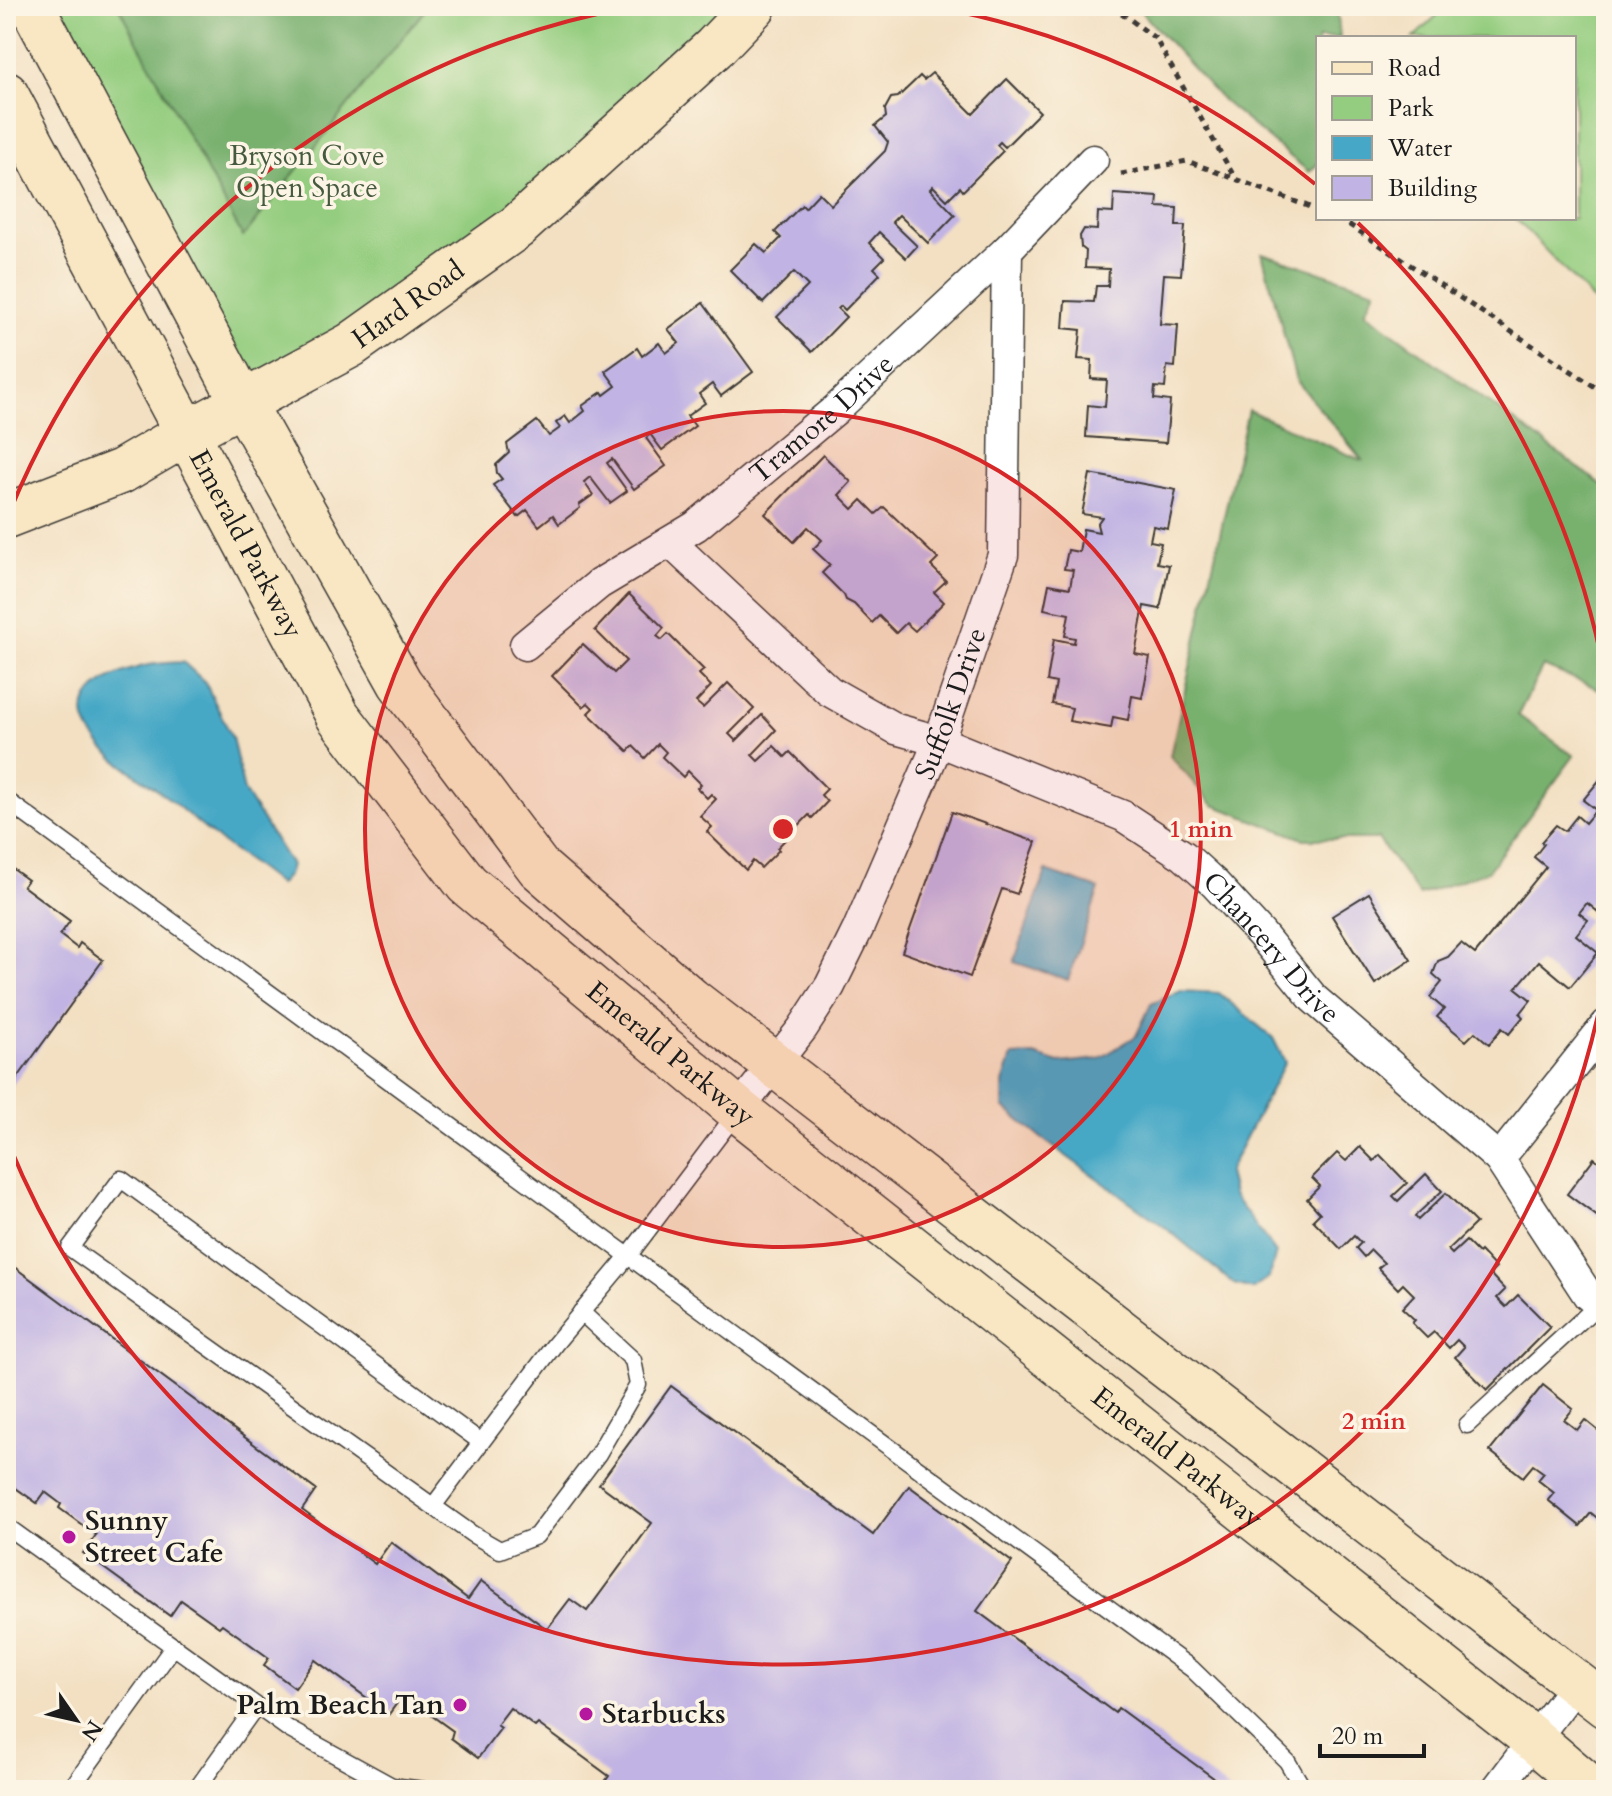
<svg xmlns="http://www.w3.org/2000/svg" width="1612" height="1796" font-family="Cardo,serif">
<rect width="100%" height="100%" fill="#fcf5e5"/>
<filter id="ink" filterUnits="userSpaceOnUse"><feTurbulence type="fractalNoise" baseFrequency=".0125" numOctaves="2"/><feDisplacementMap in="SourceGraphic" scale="16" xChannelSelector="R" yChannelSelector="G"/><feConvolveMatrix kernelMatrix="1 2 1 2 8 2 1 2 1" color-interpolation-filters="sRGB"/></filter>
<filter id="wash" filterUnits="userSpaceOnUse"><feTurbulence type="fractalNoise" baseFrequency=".006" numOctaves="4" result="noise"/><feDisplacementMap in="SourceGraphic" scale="32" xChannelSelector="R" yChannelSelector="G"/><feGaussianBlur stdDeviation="1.8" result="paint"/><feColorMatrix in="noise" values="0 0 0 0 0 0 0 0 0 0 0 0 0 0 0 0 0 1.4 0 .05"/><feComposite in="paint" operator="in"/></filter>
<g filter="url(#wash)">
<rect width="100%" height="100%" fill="#f3e0c3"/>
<g fill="#95cd80" stroke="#58744e" stroke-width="2">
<polygon points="32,6 754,6 517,227 243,403"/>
<polygon points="1447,6 1606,6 1606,314 1515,218 1574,218 1574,38 1413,38"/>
</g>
<g fill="#78b06e" stroke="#4a6645" stroke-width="2">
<polygon points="118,6 428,6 243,237"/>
<polygon points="1136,6 1337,6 1340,38 1318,38 1318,164 1309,172 1223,101"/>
<polygon points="1262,253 1376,290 1365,312 1606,488 1606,692 1543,666 1518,715 1574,756 1488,871 1419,895 1378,839 1303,839 1213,805 1170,756 1248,410 1363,461 1296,380"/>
</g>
<g fill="#46a8c6" stroke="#316271" stroke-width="2">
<path d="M183,662L205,682L232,737L244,791L291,865L288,875L279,885C260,869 240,856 220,841C199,825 180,807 159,791C138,775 113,761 97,741C63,700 103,677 140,667C153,663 169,663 183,662Z"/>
<polygon points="1046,871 1099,889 1068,980 1014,962"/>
<polygon points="1181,991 1219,993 1273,1038 1285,1062 1228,1172 1233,1195 1276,1253 1269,1278 1253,1289 1234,1284 1166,1228 1040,1137 1003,1107 1003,1083 1012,1056 1034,1055 1059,1063 1099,1059 1136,1036 1151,1004"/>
</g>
<g id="blocks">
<g fill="#c1b3e3">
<polygon points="932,73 973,114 1007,79 1040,112 1005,147 1000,142 997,145 1003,151 963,191 960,187 947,200 933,186 930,189 955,215 928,243 899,215 892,222 917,246 906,258 879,232 869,243 884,258 874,268 880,274 845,310 841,306 838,309 846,317 812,352 777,317 808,286 794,272 763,303 730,270 756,244 766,253 781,238 775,232 802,205 805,208 819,193 831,205 885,151 888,142 875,126 886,117 885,109 891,98 898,97 920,76 924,80"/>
<polygon points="1114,194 1158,197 1157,207 1177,208 1176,226 1185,226 1181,275 1164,274 1160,324 1178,325 1175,367 1167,366 1165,388 1155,387 1154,399 1170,401 1166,443 1086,437 1088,405 1105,407 1107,380 1091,379 1092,360 1078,359 1081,330 1063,328 1065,301 1094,302 1096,286 1108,286 1109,269 1085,268 1086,251 1081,247 1080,236 1084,229 1097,230 1098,212 1113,213"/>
<polygon points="703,303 753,372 721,396 712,384 699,394 705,403 687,416 695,426 662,450 650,434 646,438 666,466 634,489 612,459 607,463 627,491 610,503 590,477 584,482 593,495 579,505 580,508 559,524 553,515 539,526 527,510 518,517 493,485 502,479 497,473 496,465 509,453 507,444 537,421 549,436 560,428 556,423 565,416 570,423 585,411 582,406 602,392 604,395 616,386 605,371 637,348 642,356 659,343 666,353 679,343 668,329"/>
<polygon points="823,455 851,482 839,495 853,509 862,500 876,514 884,507 938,559 931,566 946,581 934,592 944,602 915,631 906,623 896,633 879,616 872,623 854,604 846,600 844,595 822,573 830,565 813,549 822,540 808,527 794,542 765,514"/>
<polygon points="1090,474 1176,490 1168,529 1153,526 1150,541 1161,543 1157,563 1169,565 1160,609 1144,606 1135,654 1150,657 1142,698 1132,696 1128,720 1113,717 1111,728 1069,721 1072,708 1052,704 1056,683 1047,681 1054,639 1074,643 1075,638 1065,636 1069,614 1044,609 1049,584 1070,588 1073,570 1064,569 1068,550 1079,552 1083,529 1099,532 1097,524 1102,517 1082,514"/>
<polygon points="629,594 664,628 657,636 662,640 668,634 704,670 699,674 711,686 696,702 703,708 728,683 754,709 729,734 736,741 762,715 776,730 752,755 758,761 774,746 785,757 790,752 827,789 821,795 827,802 812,818 809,815 777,848 779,850 761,868 753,861 746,870 707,832 712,827 700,816 716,799 711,794 707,798 697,788 701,784 688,771 683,777 662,757 666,752 658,744 645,758 633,746 628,751 588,713 593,708 588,703 583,707 552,676 583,644 614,673 626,661 595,630"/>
<polygon points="1606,772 1606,912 1603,916 1587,903 1579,913 1588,920 1576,935 1598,953 1570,987 1539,961 1516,988 1531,1000 1520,1014 1523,1017 1509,1034 1502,1028 1489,1044 1475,1032 1466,1041 1437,1017 1444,1009 1430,997 1442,982 1433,974 1438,961 1448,957 1461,943 1475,954 1546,867 1534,857 1544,844 1541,842 1556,825 1565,831 1577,816 1585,823 1596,810 1583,800"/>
<polygon points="952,812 1036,842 1017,894 1002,889 970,977 902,952"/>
<polygon points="6,864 28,880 23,886 70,921 60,935 77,948 80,943 103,960 6,1094"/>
<polygon points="1369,893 1411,960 1375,984 1332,916"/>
<polygon points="1606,1146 1606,1215 1602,1220 1567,1194 1594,1158 1601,1163 1605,1157 1601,1153"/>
<polygon points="1360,1147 1374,1161 1380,1155 1407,1183 1393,1196 1398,1201 1426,1174 1442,1191 1415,1216 1418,1220 1446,1193 1476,1223 1448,1250 1452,1254 1466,1241 1478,1253 1480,1251 1496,1268 1490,1274 1505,1290 1497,1298 1506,1307 1518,1295 1550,1327 1487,1390 1455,1357 1464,1347 1457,1340 1449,1348 1434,1332 1427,1338 1412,1323 1415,1320 1402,1308 1414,1295 1403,1284 1398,1289 1378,1268 1384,1263 1371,1250 1364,1257 1356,1248 1361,1243 1354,1236 1341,1249 1313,1220 1320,1213 1307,1199 1320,1186 1312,1178 1337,1153 1346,1161"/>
<polygon points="6,1261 316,1490 302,1510 375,1564 391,1542 468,1599 481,1581 547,1629 570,1599 587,1611 652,1523 599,1484 671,1386 873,1535 909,1486 1012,1562 977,1611 1115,1713 1118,1708 1230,1790 599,1790 609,1776 538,1724 535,1727 510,1708 497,1725 501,1728 478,1758 451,1738 453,1731 403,1695 389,1714 315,1660 295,1688 264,1665 269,1658 222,1624 219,1627 181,1600 170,1616 83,1553 96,1535 59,1508 61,1504 45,1492 37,1503 6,1481"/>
<polygon points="1543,1385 1573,1409 1564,1420 1577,1430 1585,1420 1600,1432 1606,1425 1606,1525 1591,1513 1580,1526 1548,1500 1554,1493 1538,1480 1544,1473 1533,1465 1523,1477 1490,1451"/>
</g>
</g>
</g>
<g filter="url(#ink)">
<use href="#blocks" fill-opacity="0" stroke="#3c3935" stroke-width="2"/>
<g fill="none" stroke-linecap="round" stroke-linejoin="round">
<defs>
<g id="service">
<polyline points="6,800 1192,1669 1287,1761 1304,1790"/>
<polyline points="1467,1425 1599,1304"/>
<polyline points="481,1442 121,1179 70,1248 472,1534 500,1550 536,1536 598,1454 638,1385 633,1360 581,1312"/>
<polyline points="434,1505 555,1344 629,1255 737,1112"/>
<polyline points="6,1526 290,1730 392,1786 423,1790"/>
<polyline points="70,1790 174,1646"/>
<polyline points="196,1790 256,1706"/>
</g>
<g id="minor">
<path id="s1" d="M670,542L829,691L896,729L939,741L1123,816L1184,856L1215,884L1261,934L1314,999L1499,1159L1588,1295L1606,1310"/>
<path id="s2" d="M525,645L599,584L696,526L835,410L1007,250L1093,160"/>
<path id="s3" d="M738,1110L802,1029L830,986L858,929L939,741L1003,555L1007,250"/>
<polyline points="1499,1159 1606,1025"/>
<polyline points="1496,1790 1577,1683"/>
</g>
<g id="secondary">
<polyline points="32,6 243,403 400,683 539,868 691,1000 1606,1706"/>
<path id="s4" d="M6,94L338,716L467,884L738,1110L1533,1739L1593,1790"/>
<path id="s5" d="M6,516L122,471L187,433L351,345L517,227L714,48L754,6"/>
</g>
</defs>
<use href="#service" stroke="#3c3935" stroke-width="19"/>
<use href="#minor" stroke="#3c3935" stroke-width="33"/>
<use href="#secondary" stroke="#3c3935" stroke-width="47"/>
<g stroke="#3c3935" stroke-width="5" stroke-dasharray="6 6" stroke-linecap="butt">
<polyline points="1112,6 1155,38 1235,178"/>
<polyline points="1121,174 1187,161 1318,210"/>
<polyline points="1339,218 1606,394"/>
</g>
<use href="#service" stroke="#fff" stroke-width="16"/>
<use href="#minor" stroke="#fff" stroke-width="30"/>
<use href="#secondary" stroke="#f9e7c3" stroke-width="44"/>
</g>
</g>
<circle cx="783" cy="829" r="418" fill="#d62828" fill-opacity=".12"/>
<g fill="none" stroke="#d62828" stroke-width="4">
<circle cx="783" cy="829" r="418"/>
<path d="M1605 981A836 836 0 0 1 8 1142M8 516A836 836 0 0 1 631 7M935 7A836 836 0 0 1 1315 184M1358 223A836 836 0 0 1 1605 677"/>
</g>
<g fill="#b5179e" stroke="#fcf5e5" stroke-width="3">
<circle cx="69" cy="1537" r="8"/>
<circle cx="460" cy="1705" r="8"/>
<circle cx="586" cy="1714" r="8"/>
</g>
<g text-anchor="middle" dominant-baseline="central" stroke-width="7" stroke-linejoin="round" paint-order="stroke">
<g font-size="28" fill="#465a3f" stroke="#fcf5e5">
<text x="307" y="156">Bryson Cove<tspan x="307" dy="32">Open Space</tspan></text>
</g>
<g font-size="28" fill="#1c1c1c" stroke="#fcf5e5">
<text stroke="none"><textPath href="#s5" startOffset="456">Hard Road</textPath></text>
<text stroke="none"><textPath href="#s2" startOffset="374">Tramore Drive</textPath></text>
<text stroke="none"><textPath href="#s4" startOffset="510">Emerald Parkway</textPath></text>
<text stroke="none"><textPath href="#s3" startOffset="462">Suffolk Drive</textPath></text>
<text stroke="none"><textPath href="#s1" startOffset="738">Chancery Drive</textPath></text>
<text stroke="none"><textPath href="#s4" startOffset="1182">Emerald Parkway</textPath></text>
<text stroke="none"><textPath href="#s4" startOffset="1830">Emerald Parkway</textPath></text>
</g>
<g font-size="28" font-weight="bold" fill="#1c1c1c" stroke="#fcf5e5" text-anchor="start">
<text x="85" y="1521">Sunny<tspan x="85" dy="32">Street Cafe</tspan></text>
<text x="444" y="1705" text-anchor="end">Palm Beach Tan</text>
<text x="602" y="1714">Starbucks</text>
</g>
</g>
<circle cx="783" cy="829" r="12" fill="#d62828" stroke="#fcf5e5" stroke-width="4"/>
<g font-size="24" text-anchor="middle" font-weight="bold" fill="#d62828" stroke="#fcf5e5" stroke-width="7" stroke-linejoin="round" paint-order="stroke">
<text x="1201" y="837">1 min</text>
<text x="1374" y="1429">2 min</text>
</g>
<rect width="1612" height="1796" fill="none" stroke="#fcf5e5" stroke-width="32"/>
<rect x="1316" y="36" width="260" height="184" fill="#fcf5e5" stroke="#a29e95" stroke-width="2"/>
<rect x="1332" y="62" width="40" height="12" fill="#f9e7c3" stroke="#a29e95" stroke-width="2"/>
<text x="1388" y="76" font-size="24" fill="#1c1c1c">Road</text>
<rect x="1332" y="96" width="40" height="24" fill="#95cd80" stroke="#a29e95" stroke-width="2"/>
<text x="1388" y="116" font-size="24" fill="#1c1c1c">Park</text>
<rect x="1332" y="136" width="40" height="24" fill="#46a8c6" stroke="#a29e95" stroke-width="2"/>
<text x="1388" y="156" font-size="24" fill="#1c1c1c">Water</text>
<rect x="1332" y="176" width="40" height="24" fill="#c1b3e3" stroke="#a29e95" stroke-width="2"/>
<text x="1388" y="196" font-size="24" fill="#1c1c1c">Building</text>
<g transform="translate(76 1720) rotate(124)" stroke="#fcf5e5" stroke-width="6" paint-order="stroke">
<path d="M0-6L14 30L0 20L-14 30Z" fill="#1c1c1c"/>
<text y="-12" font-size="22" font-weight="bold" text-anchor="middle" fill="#1c1c1c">N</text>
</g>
<path d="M1320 1744v12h104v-12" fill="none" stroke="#1c1c1c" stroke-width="4"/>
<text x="1332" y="1744" font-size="24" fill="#1c1c1c" stroke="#fcf5e5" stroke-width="6" paint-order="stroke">20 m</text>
</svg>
